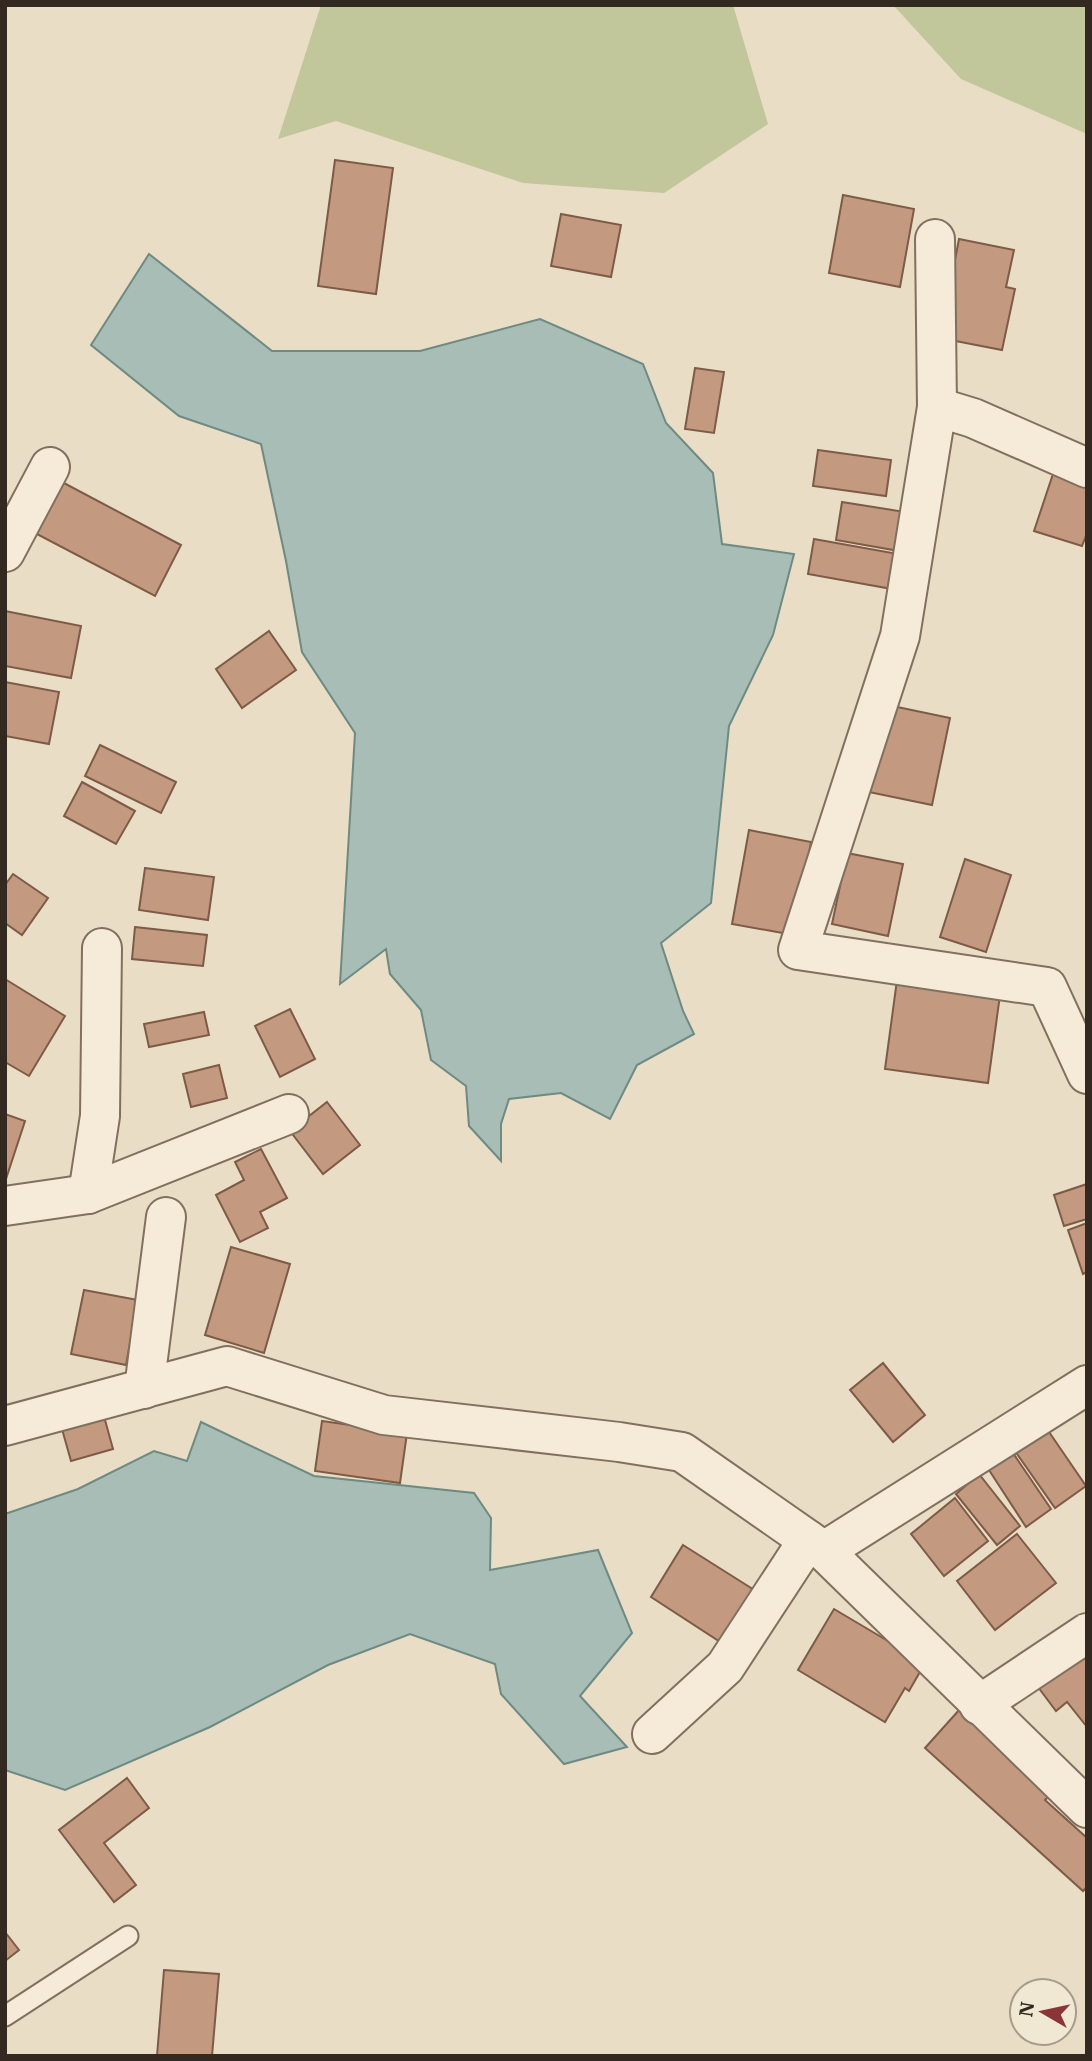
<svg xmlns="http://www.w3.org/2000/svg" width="1092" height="2061" font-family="'IBM Plex Serif',serif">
<rect width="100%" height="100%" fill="#e9ddc6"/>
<g fill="#c2c69b">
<polygon points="321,5 733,5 768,124 664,193 523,183 336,121 278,139"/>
<polygon points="893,5 1087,5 1087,134 961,79"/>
</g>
<g fill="#a7bdb6" stroke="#6e8a82" stroke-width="2">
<polygon points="149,254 272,351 420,351 540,319 643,364 666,423 713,473 722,544 794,554 773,635 729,726 711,903 661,943 683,1011 694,1034 637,1065 610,1119 561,1093 509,1099 501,1124 501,1161 469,1126 466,1086 431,1060 421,1010 390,974 386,949 340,984 355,733 302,652 286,561 261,444 179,416 91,345"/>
<polygon points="201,1422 314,1476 474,1493 491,1518 490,1570 598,1550 632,1633 580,1696 627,1747 564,1764 501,1694 495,1664 410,1634 328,1665 210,1727 65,1790 5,1770 5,1514 78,1489 154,1451 187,1461"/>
</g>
<g fill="#c39980" stroke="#7e5b46" stroke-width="2">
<polygon points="335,160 393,168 376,294 318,286"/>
<polygon points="843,195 914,209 900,287 829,273"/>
<polygon points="561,214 621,225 611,277 551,266"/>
<polygon points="959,239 1014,250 1006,287 1015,289 1002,350 940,338"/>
<polygon points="695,368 724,372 714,433 685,429"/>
<polygon points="818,450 891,460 886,496 813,486"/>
<polygon points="1054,471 1087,481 1087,533 1082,546 1034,531"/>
<polygon points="62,482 181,545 155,596 35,533"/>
<polygon points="842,502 905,512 899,551 836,540"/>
<polygon points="814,539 898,554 892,589 808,574"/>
<polygon points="5,611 81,626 71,678 5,666"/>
<polygon points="269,631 296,670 242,708 216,669"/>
<polygon points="5,682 59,692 49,744 5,736"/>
<polygon points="883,704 950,718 932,805 864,791"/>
<polygon points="100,745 176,782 161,813 85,776"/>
<polygon points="82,782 135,811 116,844 64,816"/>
<polygon points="749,830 811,842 794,935 732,924"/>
<polygon points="847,853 903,864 888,936 832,924"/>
<polygon points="965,859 1011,875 986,952 940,937"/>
<polygon points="145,868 214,877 208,920 139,910"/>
<polygon points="13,874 48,898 22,935 5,923 5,885"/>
<polygon points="135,927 207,935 203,966 132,959"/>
<polygon points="5,979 65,1016 29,1076 5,1062"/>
<polygon points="897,980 1000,995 988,1083 885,1069"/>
<polygon points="290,1009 315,1059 280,1077 255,1026"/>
<polygon points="204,1012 209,1035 149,1047 144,1024"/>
<polygon points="219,1065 227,1098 191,1107 183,1074"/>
<polygon points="327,1102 360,1145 323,1174 290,1131"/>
<polygon points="5,1114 25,1121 5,1182"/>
<polygon points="261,1149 287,1198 260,1212 268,1228 240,1242 216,1195 244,1180 235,1162"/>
<polygon points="1087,1184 1087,1219 1064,1226 1054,1195"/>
<polygon points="1087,1223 1087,1272 1083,1274 1068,1230"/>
<polygon points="231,1247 290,1264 264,1353 205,1335"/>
<polygon points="84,1290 138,1300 126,1365 71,1354"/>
<polygon points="883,1363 925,1415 893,1442 850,1390"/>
<polygon points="102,1409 113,1449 71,1461 60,1422"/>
<polygon points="322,1421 407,1433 400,1483 315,1471"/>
<polygon points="1047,1429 1086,1486 1055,1508 1015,1451"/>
<polygon points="1013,1453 1051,1509 1026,1527 989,1470"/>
<polygon points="979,1474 1020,1526 997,1545 956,1494"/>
<polygon points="955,1498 988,1541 944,1576 911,1534"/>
<polygon points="1017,1534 1056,1583 995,1630 957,1581"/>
<polygon points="683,1545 759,1593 725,1645 651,1597"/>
<polygon points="834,1609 925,1663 909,1691 905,1688 885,1722 798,1670"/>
<polygon points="1087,1649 1087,1727 1067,1702 1056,1711 1038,1687"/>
<polygon points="960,1709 1053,1792 1045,1800 1087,1838 1087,1887 1083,1891 925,1748"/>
<polygon points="127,1778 149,1808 104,1843 136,1885 114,1902 59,1830"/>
<polygon points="5,1932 19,1950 5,1961"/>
<polygon points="164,1970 219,1974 212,2056 157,2056"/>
</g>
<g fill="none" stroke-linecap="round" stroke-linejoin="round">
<defs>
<polyline id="service" points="5,2016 128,1936"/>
<g id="minor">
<polyline points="935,239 937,407 900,636 798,950 1047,987 1087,1074"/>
<polyline points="937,407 973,418 1087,468"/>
<polyline points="5,552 50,467"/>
<polyline points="88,1194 100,1116 102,948"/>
<polyline points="5,1206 88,1194 289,1114"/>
<polyline points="144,1389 166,1217"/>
<polyline points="5,1426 227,1366 384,1415 619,1442 682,1452 824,1551 1087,1808"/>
<polyline points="824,1551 1087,1385"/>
<polyline points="979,1705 1087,1633"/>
<polyline points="652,1734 725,1667 808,1540"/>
</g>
</defs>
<use href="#service" stroke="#82705e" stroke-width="23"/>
<use href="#minor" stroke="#82705e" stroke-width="42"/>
<use href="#service" stroke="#f5ebd8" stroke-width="19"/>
<use href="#minor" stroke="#f5ebd8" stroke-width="38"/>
</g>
<rect width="1092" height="2061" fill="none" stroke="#342920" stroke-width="14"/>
<g transform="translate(1043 2012) rotate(279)"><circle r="33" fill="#f1e8d4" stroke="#a59c8c" stroke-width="2"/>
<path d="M0-5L12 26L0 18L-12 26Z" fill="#8a3538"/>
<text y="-10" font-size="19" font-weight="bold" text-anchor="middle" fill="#342920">N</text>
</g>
</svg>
